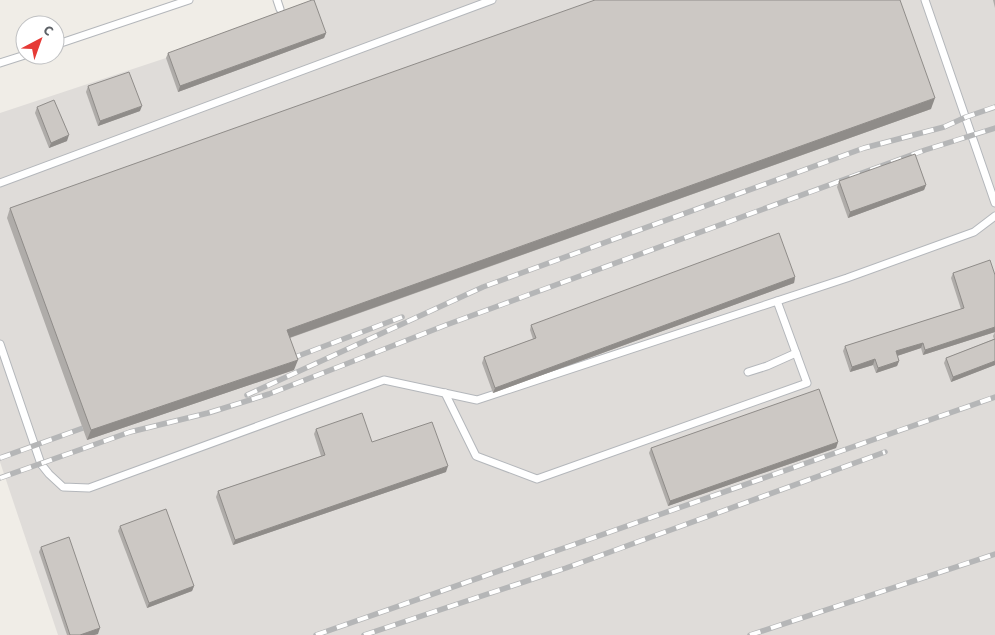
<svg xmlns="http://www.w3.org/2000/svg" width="995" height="635" font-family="'Source Sans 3',sans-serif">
<rect width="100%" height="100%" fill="#f0ede7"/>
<polygon fill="#dfdcd9" points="314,0 995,0 995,635 58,635 0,462 0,113 166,58 312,4"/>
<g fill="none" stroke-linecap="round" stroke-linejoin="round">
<defs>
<g id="lane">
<polyline points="277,0 280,9"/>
<polyline points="925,0 995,203"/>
<polyline points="55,45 189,0"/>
<polyline points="0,63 25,55"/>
<polyline points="0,183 492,0"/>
<polyline points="0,344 41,464 49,474 63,487 89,488 384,380 477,400 847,278 974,232 995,216"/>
<polyline points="748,372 767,366 796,353"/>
<polyline points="445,393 476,456 537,479 807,383 777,301"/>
</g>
</defs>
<use href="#lane" stroke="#b4b7bb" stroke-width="9"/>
<use href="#lane" stroke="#fff" stroke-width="7"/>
<defs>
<g id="rail">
<polyline points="290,359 402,317"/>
<polyline points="247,395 483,287 864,148 944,127 966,117 995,107"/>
<polyline points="0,458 83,428"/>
<polyline points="0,478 130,432 208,413 269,394 446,325 925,150 995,128"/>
<polyline points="316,635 995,397"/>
<polyline points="364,635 566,568 885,452"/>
<polyline points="750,635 995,554"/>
</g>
</defs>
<use href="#rail" stroke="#b5b6b7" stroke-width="5.5"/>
<use href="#rail" stroke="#fff" stroke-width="4" stroke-dasharray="11" stroke-linecap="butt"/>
</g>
<g fill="#afaca9">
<polygon points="993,0 995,0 995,8"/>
<polygon points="326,33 324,38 178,92 166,58 168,53"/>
<polygon points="88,86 140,111 98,126 86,92"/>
<polygon points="37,107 67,141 49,148 35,113"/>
<polygon points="931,109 290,338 294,370 87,440 7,218 10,208"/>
<polygon points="839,181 926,185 924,190 848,218 837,187"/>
<polygon points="953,273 995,275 995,365 951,382 944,363 946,358 994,339 993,336 995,332 923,355 921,348 897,356 899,361 897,366 876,373 873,365 850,372 843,351 845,346 961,309 951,278"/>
<polygon points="795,277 794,283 493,393 482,363 484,357 533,339 530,330 531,325"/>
<polygon points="316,429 372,442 446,472 233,545 216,497 218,491 321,456 314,434"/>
<polygon points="838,442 836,448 668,506 649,453 651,448"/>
<polygon points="120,526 194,586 192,591 147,608 118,531"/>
<polygon points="41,547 98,634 94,635 67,635 39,552"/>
</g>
<g fill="#8f8c89">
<polygon points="326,33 324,38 178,92 180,86"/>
<polygon points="935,98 931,109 283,340 287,330"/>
<polygon points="142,106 140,111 98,126 100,121"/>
<polygon points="69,135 67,141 49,148 51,143"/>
<polygon points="926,185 924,190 848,218 850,212"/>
<polygon points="795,277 794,283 493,393 495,388"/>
<polygon points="995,327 995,332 923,355 925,350"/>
<polygon points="923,343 921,348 894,357 896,351"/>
<polygon points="875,359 873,365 850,372 852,367"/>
<polygon points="298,360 294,370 87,440 91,430"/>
<polygon points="899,361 897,366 876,373 878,368"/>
<polygon points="995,361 995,365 951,382 953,377"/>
<polygon points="838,442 836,448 668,506 670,501"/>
<polygon points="448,466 446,472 233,545 235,540"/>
<polygon points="194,586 192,591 147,608 149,603"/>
<polygon points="100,628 98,634 94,635 80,635"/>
</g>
<g fill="#ccc8c4" stroke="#8f8c89">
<polygon points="312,0 314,0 326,33 180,86 168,53"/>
<polygon points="595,0 900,0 935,98 287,330 298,360 91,430 10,208"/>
<polygon points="129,72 142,106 100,121 88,86"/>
<polygon points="54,100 69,135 51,143 37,107"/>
<polygon points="915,154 926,185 850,212 839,181"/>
<polygon points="779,233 795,277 495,388 484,357 536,338 531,325"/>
<polygon points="990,260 995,275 995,327 925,350 923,343 896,351 899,361 878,368 875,359 852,367 845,346 964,308 953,273"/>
<polygon points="995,339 995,361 953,377 946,358"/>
<polygon points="819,389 838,442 670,501 651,448"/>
<polygon points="362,413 372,442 432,422 448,466 235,540 218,491 325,455 316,429"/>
<polygon points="166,509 194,586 149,603 120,526"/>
<polygon points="69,537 100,628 80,635 70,635 41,547"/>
</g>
<g transform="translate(40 40) rotate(41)"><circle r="24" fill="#ffffff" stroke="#bfc0c2"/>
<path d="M0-4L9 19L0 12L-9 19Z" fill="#e63a36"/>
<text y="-8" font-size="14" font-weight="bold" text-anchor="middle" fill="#5e6267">С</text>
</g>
</svg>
